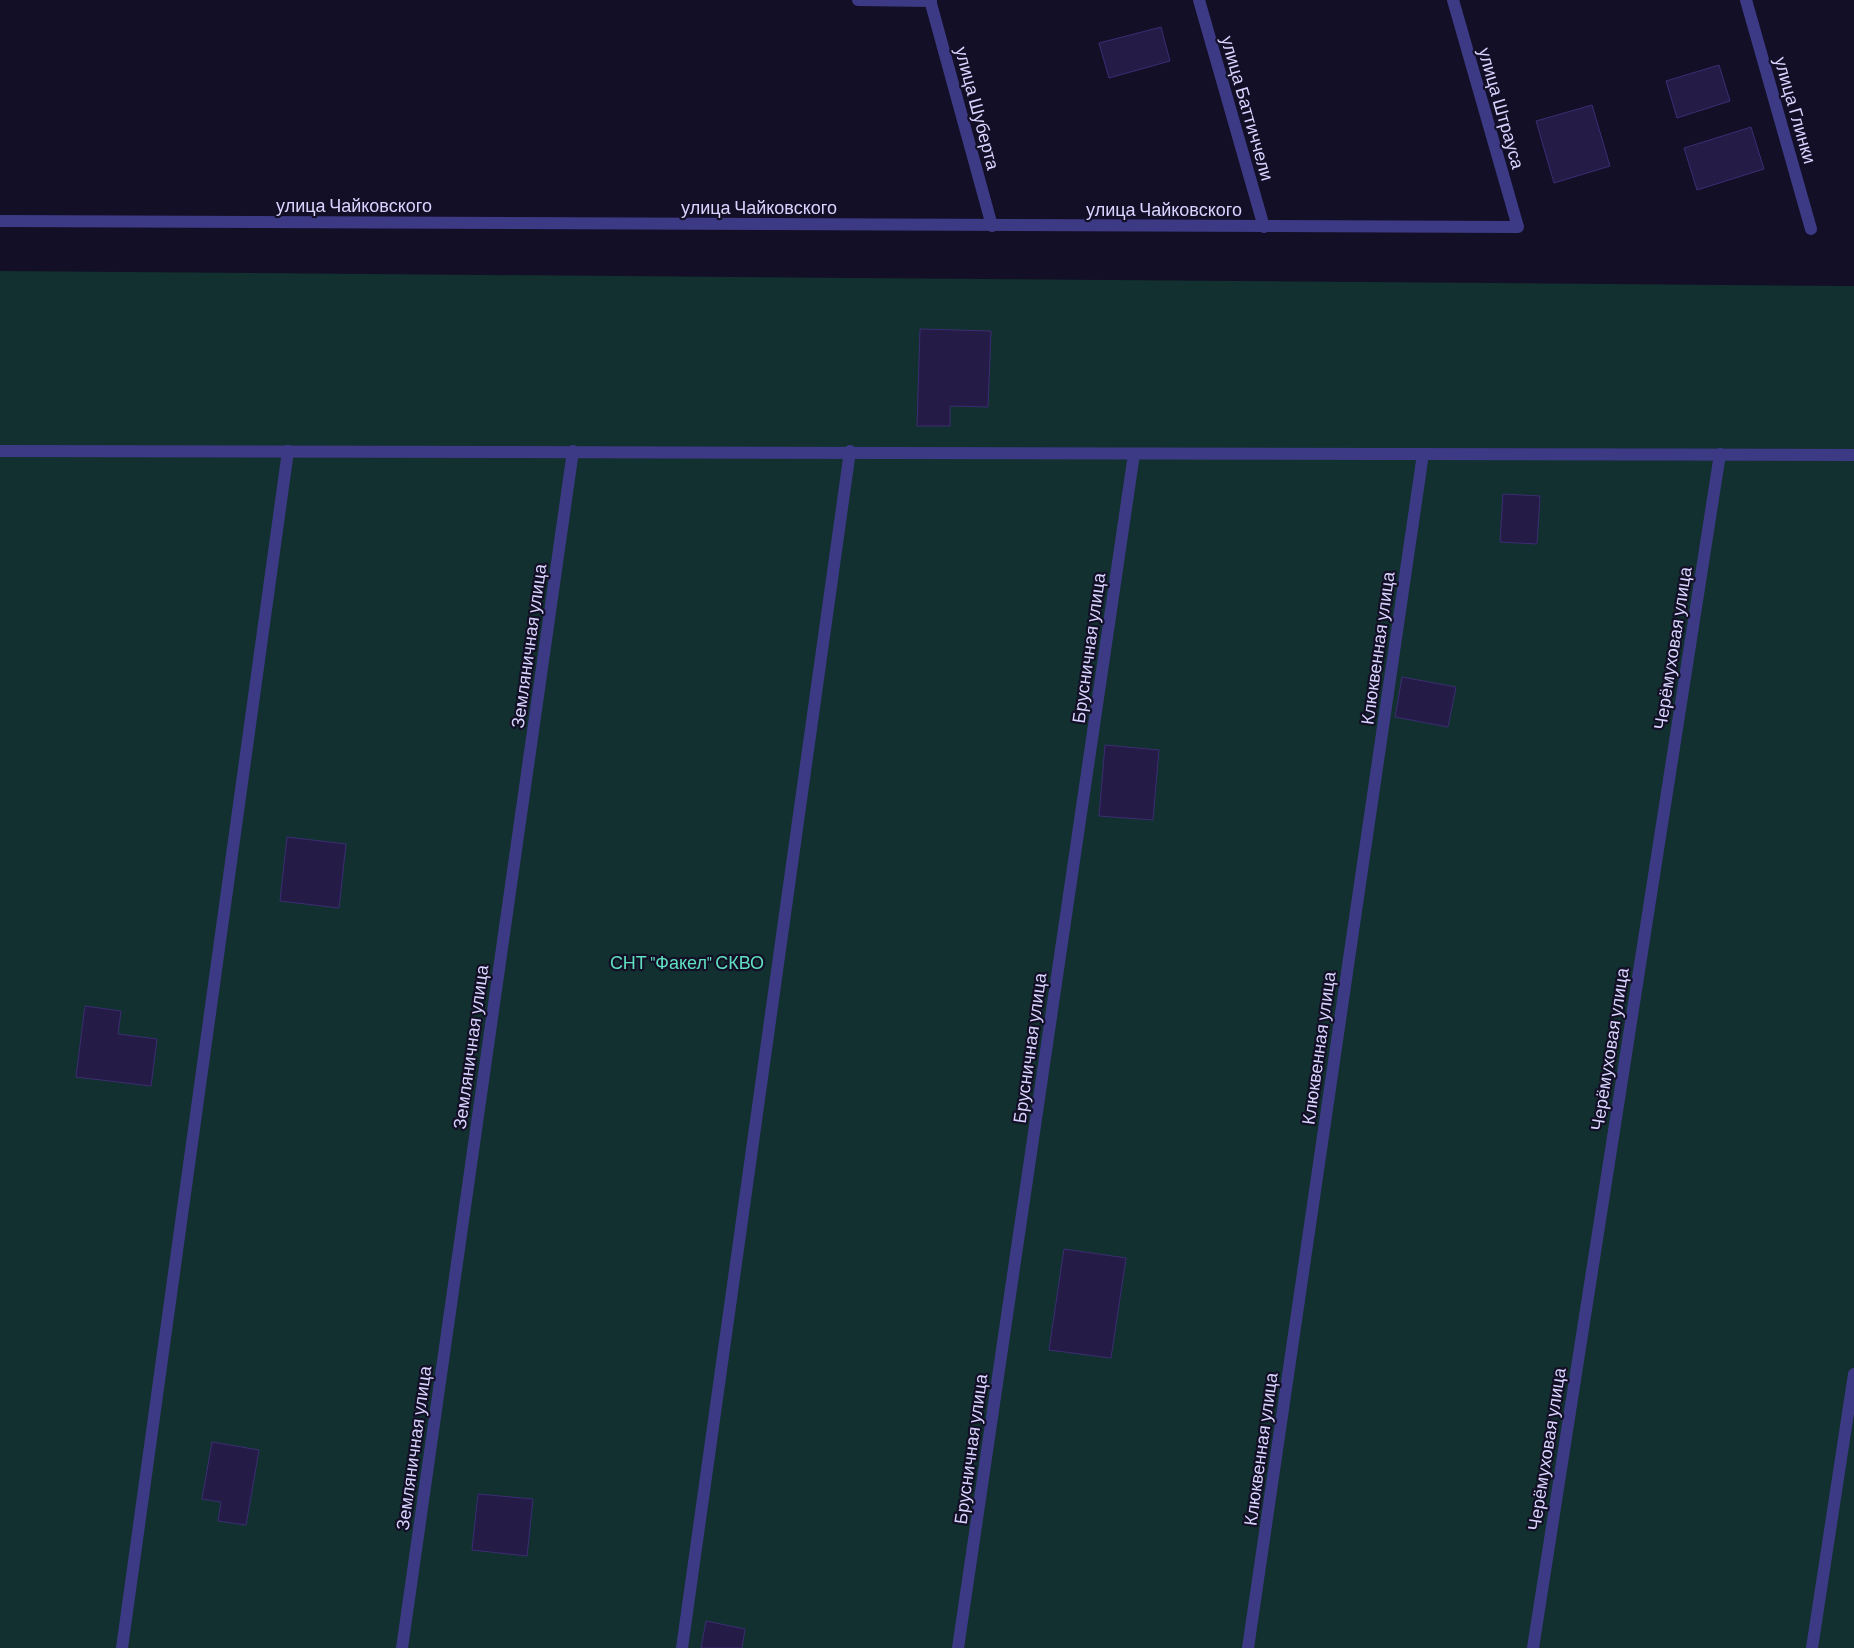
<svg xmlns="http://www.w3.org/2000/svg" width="1854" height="1648" font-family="Barlow,sans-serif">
<rect width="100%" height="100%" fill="#130f26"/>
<polygon fill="#12302f" points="0,271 1854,286 1854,1648 0,1648"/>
<g fill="#241b47" stroke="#3b2d73">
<polygon points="1161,27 1170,61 1109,78 1099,43"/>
<polygon points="1719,65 1730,101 1677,118 1666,81"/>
<polygon points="1592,105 1610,166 1554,183 1536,121"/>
<polygon points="1751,127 1764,169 1697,190 1684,148"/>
<polygon points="920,329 991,331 988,407 950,406 950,426 917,426"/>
<polygon points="1503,494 1540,496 1537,544 1500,542"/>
<polygon points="1402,677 1456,687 1448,727 1395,717"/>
<polygon points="1105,745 1159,750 1153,820 1099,816"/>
<polygon points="287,837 346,844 339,908 280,901"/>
<polygon points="85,1006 121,1011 118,1034 157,1039 151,1086 76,1077"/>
<polygon points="1064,1249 1126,1258 1111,1358 1049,1350"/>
<polygon points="212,1442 259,1450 246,1525 218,1521 221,1502 202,1499"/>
<polygon points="478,1494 533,1499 527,1556 472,1550"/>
<polygon points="706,1621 745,1629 742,1648 701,1648"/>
</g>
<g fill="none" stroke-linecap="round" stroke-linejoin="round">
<g stroke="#3d3a85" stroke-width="12">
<polyline points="122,1648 288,451"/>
<polyline points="402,1648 573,451"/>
<polyline points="682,1648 850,451"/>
<polyline points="958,1648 1134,454"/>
<polyline points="1248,1648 1423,454"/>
<polyline points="1533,1648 1720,454"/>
<polyline points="1812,1648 1854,1374"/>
</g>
<g stroke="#3d3a85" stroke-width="12">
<polyline points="858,0 931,1"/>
<polyline points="930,0 992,226"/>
<polyline points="1199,0 1264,227"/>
<polyline points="1746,0 1811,229"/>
<polyline points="0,221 1518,227 1453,0"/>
<polyline points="0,451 1854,455"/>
</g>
</g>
<g text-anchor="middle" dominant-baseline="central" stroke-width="4.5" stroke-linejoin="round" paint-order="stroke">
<g font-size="18" fill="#d9d4ff" stroke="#130f26">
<text transform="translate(978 108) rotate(75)">улица Шуберта</text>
<text transform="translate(1248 108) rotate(74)">улица Баттиччели</text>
<text transform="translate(1502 108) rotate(74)">улица Штрауса</text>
<text transform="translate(1796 110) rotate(74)">улица Глинки</text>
<text x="354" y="205">улица Чайковского</text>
<text x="759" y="207">улица Чайковского</text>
<text x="1164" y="209">улица Чайковского</text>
<text transform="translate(528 646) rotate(-82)">Земляничная улица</text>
<text transform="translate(1088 648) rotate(-82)">Брусничная улица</text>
<text transform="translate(1377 648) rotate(-82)">Клюквенная улица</text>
<text transform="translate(1672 648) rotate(-81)">Черёмуховая улица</text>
<text transform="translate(470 1047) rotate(-82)">Земляничная улица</text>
<text transform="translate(1029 1048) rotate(-82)">Брусничная улица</text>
<text transform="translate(1318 1048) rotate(-82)">Клюквенная улица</text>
<text transform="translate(1609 1049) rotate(-81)">Черёмуховая улица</text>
<text transform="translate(413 1448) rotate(-82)">Земляничная улица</text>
<text transform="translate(970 1449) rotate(-82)">Брусничная улица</text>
<text transform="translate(1260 1449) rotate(-82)">Клюквенная улица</text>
<text transform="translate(1546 1449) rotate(-81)">Черёмуховая улица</text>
</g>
<g font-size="18" fill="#5fe0c0" stroke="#130f26">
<text x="687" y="962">СНТ "Факел" СКВО</text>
</g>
</g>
</svg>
